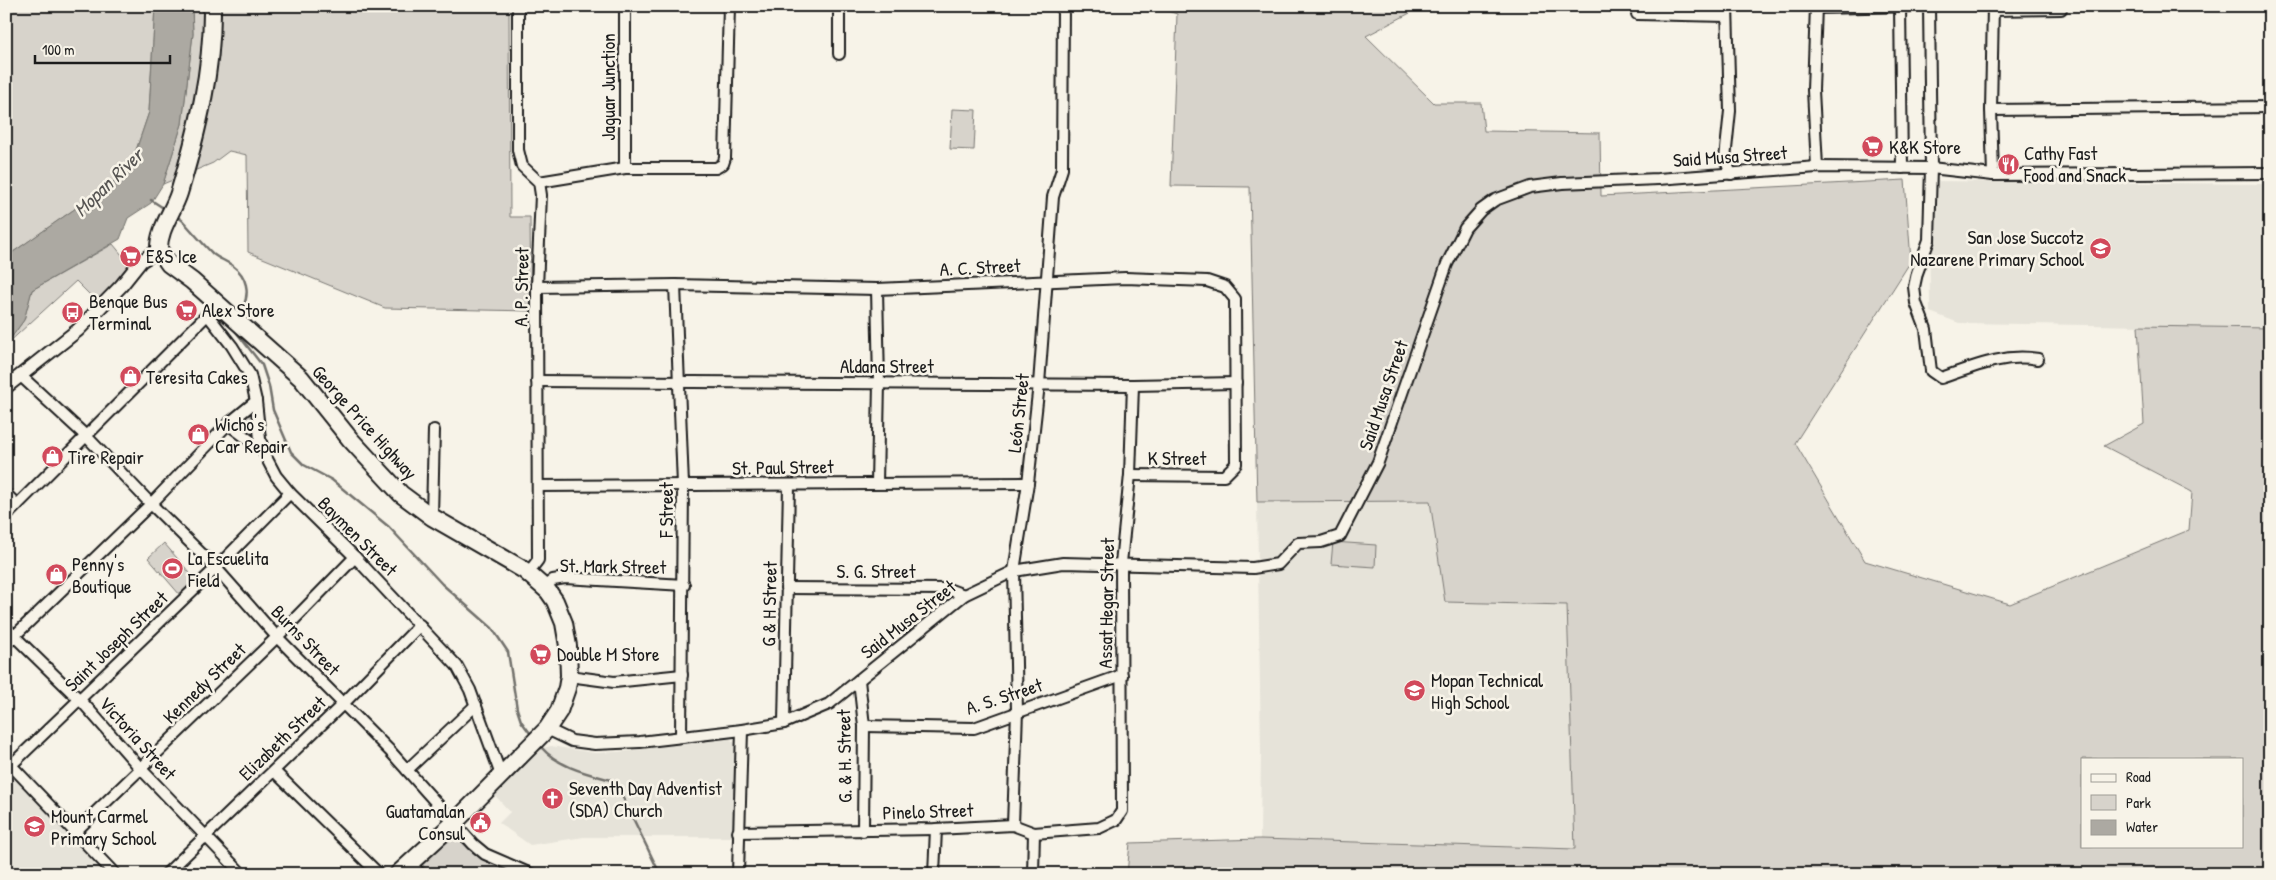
<svg xmlns="http://www.w3.org/2000/svg" width="2276" height="880" font-family="'Patrick Hand',sans-serif">
<rect width="100%" height="100%" fill="#f7f3e8"/>
<filter id="ink" filterUnits="userSpaceOnUse"><feTurbulence type="fractalNoise" baseFrequency=".02" numOctaves="2"/><feDisplacementMap in="SourceGraphic" scale="10" xChannelSelector="R" yChannelSelector="G"/><feConvolveMatrix kernelMatrix="1 2 1 2 8 2 1 2 1" color-interpolation-filters="sRGB"/></filter>
<g filter="url(#ink)">
<g fill="#e6e3d9">
<polygon points="1929,181 2270,184 2270,328 1959,323 1930,312"/>
<polygon points="1430,501 1445,602 1567,605 1575,850 1260,839 1261,750 1257,502"/>
<polygon points="728,737 737,745 735,837 584,837 530,845 499,823 510,812 492,792 539,749 551,746 595,753 629,751"/>
<polygon points="14,774 107,874 6,874 6,781"/>
</g>
<g fill="#d7d3cb" stroke="#7a7874" fill-rule="evenodd">
<polygon points="6,6 155,6 149,112 129,171 6,257"/>
<polygon points="192,6 509,6 510,217 530,217 531,311 385,308 248,252 247,155 229,151 213,163 163,184 182,124 193,34"/>
<path d="M1152,6H1410V13L1366,36L1434,103H1481L1484,131L1600,133L1601,196L1905,180L1911,261L1795,443L1865,561L2010,604L2189,530L2192,492L2104,446L2144,424L2138,326L2270,328V874H1127L1130,843L1260,839L1575,849L1567,605L1445,602L1430,501L1257,502L1250,187L1171,186L1177,14ZM2082,759H2242V846H2082Z"/>
<polygon points="952,109 976,110 974,150 950,149"/>
<polygon points="113,244 131,266 99,304 76,281 6,345 24,320 32,290"/>
<polygon points="252,409 252,437 237,423"/>
<polygon points="1333,542 1376,545 1375,567 1331,564"/>
<polygon points="164,543 196,580 180,595 148,558"/>
<polygon points="450,832 476,855 515,874 431,874 421,863"/>
</g>
<polygon fill="#aca9a2" stroke="#72716c" points="155,6 192,6 193,34 182,124 163,184 151,203 128,218 120,239 32,290 24,320 6,345 6,257 129,171 149,112"/>
<g fill="none" stroke-linecap="round" stroke-linejoin="round">
<g stroke="#72716c" stroke-width="2.5">
<polyline points="151,200 165,209"/>
<path d="M176,216L182,220C192,231 202,243 213,254C219,259 227,261 233,266C247,276 250,293 243,307"/>
<polyline points="233,328 262,365 269,386 273,410 291,452 304,465 332,480 389,527 442,584 492,628 508,652 517,709 521,721 530,733"/>
<path d="M541,747C559,768 590,774 615,781L660,874"/>
</g>
<defs>
<g id="minor">
<polyline points="518,6 518,150 522,166 539,182 541,195 537,287 538,560 528,573"/>
<polyline points="625,6 625,168"/>
<polyline points="839,6 839,54"/>
<polyline points="1727,6 1730,111 1725,159 1731,174"/>
<polyline points="1816,6 1813,90 1817,167"/>
<polyline points="1900,6 1902,168"/>
<path d="M1929,6L1931,168L1929,240L1917,273L1914,287L1916,303L1926,329L1931,371L1941,378C1973,367 2004,353 2038,359"/>
<polyline points="1816,8 1915,6"/>
<polyline points="1993,10 2061,9"/>
<polyline points="1637,14 1727,16"/>
<polyline points="1991,110 2270,107"/>
<polyline points="1993,175 1991,110 1993,6"/>
<polyline points="539,182 625,168 716,168 723,164 725,158 729,6"/>
<polyline points="675,285 683,485 681,736"/>
<polyline points="537,287 675,285 877,289 1125,278 1207,281 1225,287 1235,299 1236,464 1224,476 1130,475"/>
<polyline points="207,314 232,346 250,375 256,401 260,439 266,457 276,476 290,493 355,557 457,666 470,690 501,775"/>
<polyline points="21,376 87,437 151,504 216,568 277,637 390,751 473,844 485,854 531,874"/>
<polyline points="537,381 1133,385 1236,383"/>
<polyline points="228,424 264,451"/>
<polyline points="877,483 879,383 877,289"/>
<polyline points="538,486 1028,483"/>
<polyline points="6,494 17,505"/>
<polyline points="6,516 212,310"/>
<polyline points="432,517 434,430"/>
<polyline points="544,587 553,580 565,578 684,585"/>
<polyline points="786,588 948,589 964,595"/>
<polyline points="6,628 84,704 141,769 242,874"/>
<polyline points="6,644 151,504 228,424 256,401"/>
<polyline points="569,676 614,682 682,675"/>
<polyline points="859,680 864,726 863,831"/>
<polyline points="784,723 789,486"/>
<polyline points="864,726 974,728 1122,675"/>
<polyline points="547,729 572,741 595,744 640,742 742,730 784,723 829,704 964,595 1014,571 1063,563 1253,568 1278,564 1298,543 1321,542 1340,536 1378,462 1447,264 1465,228 1481,210 1495,200 1530,187 1562,183 1658,179 1817,167 1931,168 1993,175 2270,173"/>
<polyline points="6,760 115,874"/>
<polyline points="6,770 216,568 290,493"/>
<polyline points="407,770 476,705"/>
<polyline points="274,771 379,874"/>
<polyline points="1013,825 1017,711 1014,571 1028,483 1039,384 1053,197 1062,169 1063,6"/>
<polyline points="75,832 277,637 355,557"/>
<polyline points="738,832 936,829 1013,825 1034,833 1099,828 1116,820 1122,811 1121,563 1130,475 1133,385"/>
<polyline points="166,874 343,704 420,625"/>
<polyline points="738,874 742,730"/>
<polyline points="934,874 936,829"/>
<polyline points="1033,874 1034,833"/>
</g>
<g id="tertiary">
<polyline points="6,387 78,330 121,286 141,261 159,250"/>
<polyline points="409,864 419,874"/>
</g>
<path id="trunk" d="M212,6C213,70 197,133 179,193C173,212 158,230 159,250L169,264L192,281L301,378L350,439L401,494L432,517L524,570L548,591L555,601L564,623L568,646L569,676L567,688L559,711L547,729L455,822L398,874"/>
</defs>
<use href="#minor" stroke="#1c1c1c" stroke-width="14"/>
<use href="#tertiary" stroke="#1c1c1c" stroke-width="16"/>
<use href="#trunk" stroke="#1c1c1c" stroke-width="20"/>
<use href="#minor" stroke="#f7f3e8" stroke-width="10"/>
<use href="#tertiary" stroke="#f7f3e8" stroke-width="12"/>
<use href="#trunk" stroke="#f7f3e8" stroke-width="16"/>
</g>
</g>
<defs>
<symbol id="supermarket-disc" viewBox="-11 -11 22 22"><circle r="9.5" fill="#d1495b" stroke="#f7f3e8"/><path d="M-6-5.5h2.5l.6 2H6L4.5 2H-2.5L-4.4-4H-6ZM-1.5 3.2a1.3 1.3 0 1 0 .1 0ZM3 3.2a1.3 1.3 0 1 0 .1 0Z" fill="#fff"/></symbol>
<symbol id="restaurant-disc" viewBox="-11 -11 22 22"><circle r="9.5" fill="#d1495b" stroke="#f7f3e8"/><path d="M-5-6h1v4h1v-4h1v4h1v-4h1v5L-1.5 .5V6h-2V.5L-5-1ZM5-6V6H3V1.5H1.5Q1.5-4 5-6Z" fill="#fff"/></symbol>
<symbol id="school-disc" viewBox="-11 -11 22 22"><circle r="9.5" fill="#d1495b" stroke="#f7f3e8"/><path d="M0-5L7-2L0 1L-7-2ZM-4 1L0 2.5L4 1V4Q0 6-4 4Z" fill="#fff"/></symbol>
<symbol id="bus-disc" viewBox="-11 -11 22 22"><circle r="9.5" fill="#d1495b" stroke="#f7f3e8"/><path d="M-5-6H5V4H4V6H2V4H-2V6H-4V4H-5ZM-3.5-4V0h7V-4ZM-3.5 1.2v1.5H-2V1.2ZM2 1.2v1.5H3.5V1.2Z" fill="#fff"/></symbol>
<symbol id="shop-disc" viewBox="-11 -11 22 22"><circle r="9.5" fill="#d1495b" stroke="#f7f3e8"/><path d="M-5-2.5h2.3a2.7 3.5 0 0 1 5.4 0H5L5.5 6h-11ZM-1.5-2.5h3a1.5 2.3 0 0 0-3 0Z" fill="#fff"/></symbol>
<symbol id="stadium-disc" viewBox="-11 -11 22 22"><circle r="9.5" fill="#d1495b" stroke="#f7f3e8"/><path d="M0-5a6.5 5 0 1 0 0 10a6.5 5 0 1 0 0-10ZM-3.5-1.8h7v3.6h-7Z" fill="#fff"/></symbol>
<symbol id="church-disc" viewBox="-11 -11 22 22"><circle r="9.5" fill="#d1495b" stroke="#f7f3e8"/><path d="M-1.2-6h2.4v3.5h3.3v2.4h-3.3V6h-2.4V-.1h-3.3v-2.4h3.3Z" fill="#fff"/></symbol>
<symbol id="civic-disc" viewBox="-11 -11 22 22"><circle r="9.5" fill="#d1495b" stroke="#f7f3e8"/><path d="M-.6-6.5H3V-4.5H.6V-3L4-1V1h2V6H-6V1h2V-1L-.6-3ZM-1.2 2.5V6h2.4V2.5Z" fill="#fff"/></symbol>
</defs>
<g fill-rule="evenodd">
<use href="#supermarket-disc" x="1860" y="134" width="25" height="25"/>
<use href="#restaurant-disc" x="1996" y="152" width="25" height="25"/>
<use href="#school-disc" x="2088" y="236" width="25" height="25"/>
<use href="#supermarket-disc" x="118" y="244" width="25" height="25"/>
<use href="#supermarket-disc" x="174" y="298" width="25" height="25"/>
<use href="#bus-disc" x="60" y="300" width="25" height="25"/>
<use href="#shop-disc" x="118" y="364" width="25" height="25"/>
<use href="#shop-disc" x="186" y="422" width="25" height="25"/>
<use href="#shop-disc" x="40" y="444" width="25" height="25"/>
<use href="#stadium-disc" x="160" y="556" width="25" height="25"/>
<use href="#shop-disc" x="44" y="562" width="25" height="25"/>
<use href="#supermarket-disc" x="528" y="642" width="25" height="25"/>
<use href="#school-disc" x="1402" y="678" width="25" height="25"/>
<use href="#church-disc" x="540" y="786" width="25" height="25"/>
<use href="#civic-disc" x="468" y="810" width="25" height="25"/>
<use href="#school-disc" x="22" y="814" width="25" height="25"/>
</g>
<g text-anchor="middle" dominant-baseline="central" stroke-width="5" stroke-linejoin="round" paint-order="stroke">
<g font-size="19" fill="#1c1c1c" stroke="#f7f3e8">
<text transform="translate(608 87) rotate(-90)">Jaguar Junction</text>
<text transform="translate(1730 156) rotate(-4)">Said Musa Street</text>
<text transform="translate(980 267) rotate(-3)">A. C. Street</text>
<text transform="translate(521 287) rotate(-89)">A. P. Street</text>
<text x="887" y="366">Aldana Street</text>
<text transform="translate(1383 395) rotate(-71)">Said Musa Street</text>
<text transform="translate(1018 413) rotate(-84)">León Street</text>
<text transform="translate(365 422) rotate(48)">George Price Highway</text>
<text x="1177" y="458">K Street</text>
<text transform="translate(783 467) rotate(-1)">St. Paul Street</text>
<text transform="translate(666 510) rotate(-90)">F Street</text>
<text transform="translate(358 536) rotate(45)">Baymen Street</text>
<text transform="translate(613 566) rotate(1)">St. Mark Street</text>
<text x="876" y="571">S. G. Street</text>
<text transform="translate(1106 603) rotate(-89)">Assat Hegar Street</text>
<text transform="translate(769 604) rotate(-89)">G &amp; H Street</text>
<text transform="translate(908 619) rotate(-38)">Said Musa Street</text>
<text transform="translate(306 640) rotate(46)">Burns Street</text>
<text transform="translate(116 641) rotate(-44)">Saint Joseph Street</text>
<text transform="translate(204 683) rotate(-44)">Kennedy Street</text>
<text transform="translate(1004 696) rotate(-18)">A. S. Street</text>
<text transform="translate(138 738) rotate(48)">Victoria Street</text>
<text transform="translate(282 738) rotate(-44)">Elizabeth Street</text>
<text transform="translate(844 756) rotate(-91)">G. &amp; H. Street</text>
<text transform="translate(928 811) rotate(-2)">Pinelo Street</text>
</g>
<g font-size="19" fill="#1c1c1c" stroke="#f7f3e8" text-anchor="start">
<text x="1889" y="147">K&amp;K Store</text>
<text x="2024" y="153">Cathy Fast<tspan x="2024" dy="22">Food and Snack</tspan></text>
<text x="2084" y="237" text-anchor="end">San Jose Succotz<tspan x="2084" dy="22">Nazarene Primary School</tspan></text>
<text x="146" y="256">E&amp;S Ice</text>
<text x="89" y="301">Benque Bus<tspan x="89" dy="22">Terminal</tspan></text>
<text x="202" y="310">Alex Store</text>
<text x="146" y="377">Teresita Cakes</text>
<text x="215" y="424">Wicho's<tspan x="215" dy="22">Car Repair</tspan></text>
<text x="68" y="457">Tire Repair</text>
<text x="188" y="558">La Escuelita<tspan x="188" dy="22">Field</tspan></text>
<text x="72" y="564">Penny's<tspan x="72" dy="22">Boutique</tspan></text>
<text x="557" y="654">Double M Store</text>
<text x="1431" y="680">Mopan Technical<tspan x="1431" dy="22">High School</tspan></text>
<text x="569" y="788">Seventh Day Adventist<tspan x="569" dy="22">(SDA) Church</tspan></text>
<text x="465" y="811" text-anchor="end">Guatamalan<tspan x="465" dy="22">Consul</tspan></text>
<text x="51" y="816">Mount Carmel<tspan x="51" dy="22">Primary School</tspan></text>
</g>
<g font-size="20" font-style="italic" fill="#565452" stroke="#f7f3e8">
<text transform="translate(108 182) rotate(-44)">Mopan River</text>
</g>
</g>
<rect width="2276" height="880" fill="none" stroke="#f7f3e8" stroke-width="25"/>
<rect x="12" y="12" width="2251" height="855" fill="none" stroke="#1c1c1c" stroke-width="2" filter="url(#ink)"/>
<rect x="2081" y="758" width="162" height="90" fill="#f7f3e8" stroke="#9f9d96"/>
<rect x="2091" y="774" width="25" height="8" fill="#f7f3e8" stroke="#9f9d96"/>
<text x="2126" y="782" font-size="15" fill="#1c1c1c">Road</text>
<rect x="2091" y="795" width="25" height="15" fill="#d7d3cb" stroke="#9f9d96"/>
<text x="2126" y="808" font-size="15" fill="#1c1c1c">Park</text>
<rect x="2091" y="820" width="25" height="15" fill="#aca9a2" stroke="#9f9d96"/>
<text x="2126" y="832" font-size="15" fill="#1c1c1c">Water</text>
<path d="M35 55v8h135v-8" fill="none" stroke="#1c1c1c" stroke-width="2.5"/>
<text x="42" y="55" font-size="15" fill="#1c1c1c" stroke="#f7f3e8" stroke-width="4" paint-order="stroke">100 m</text>
</svg>
